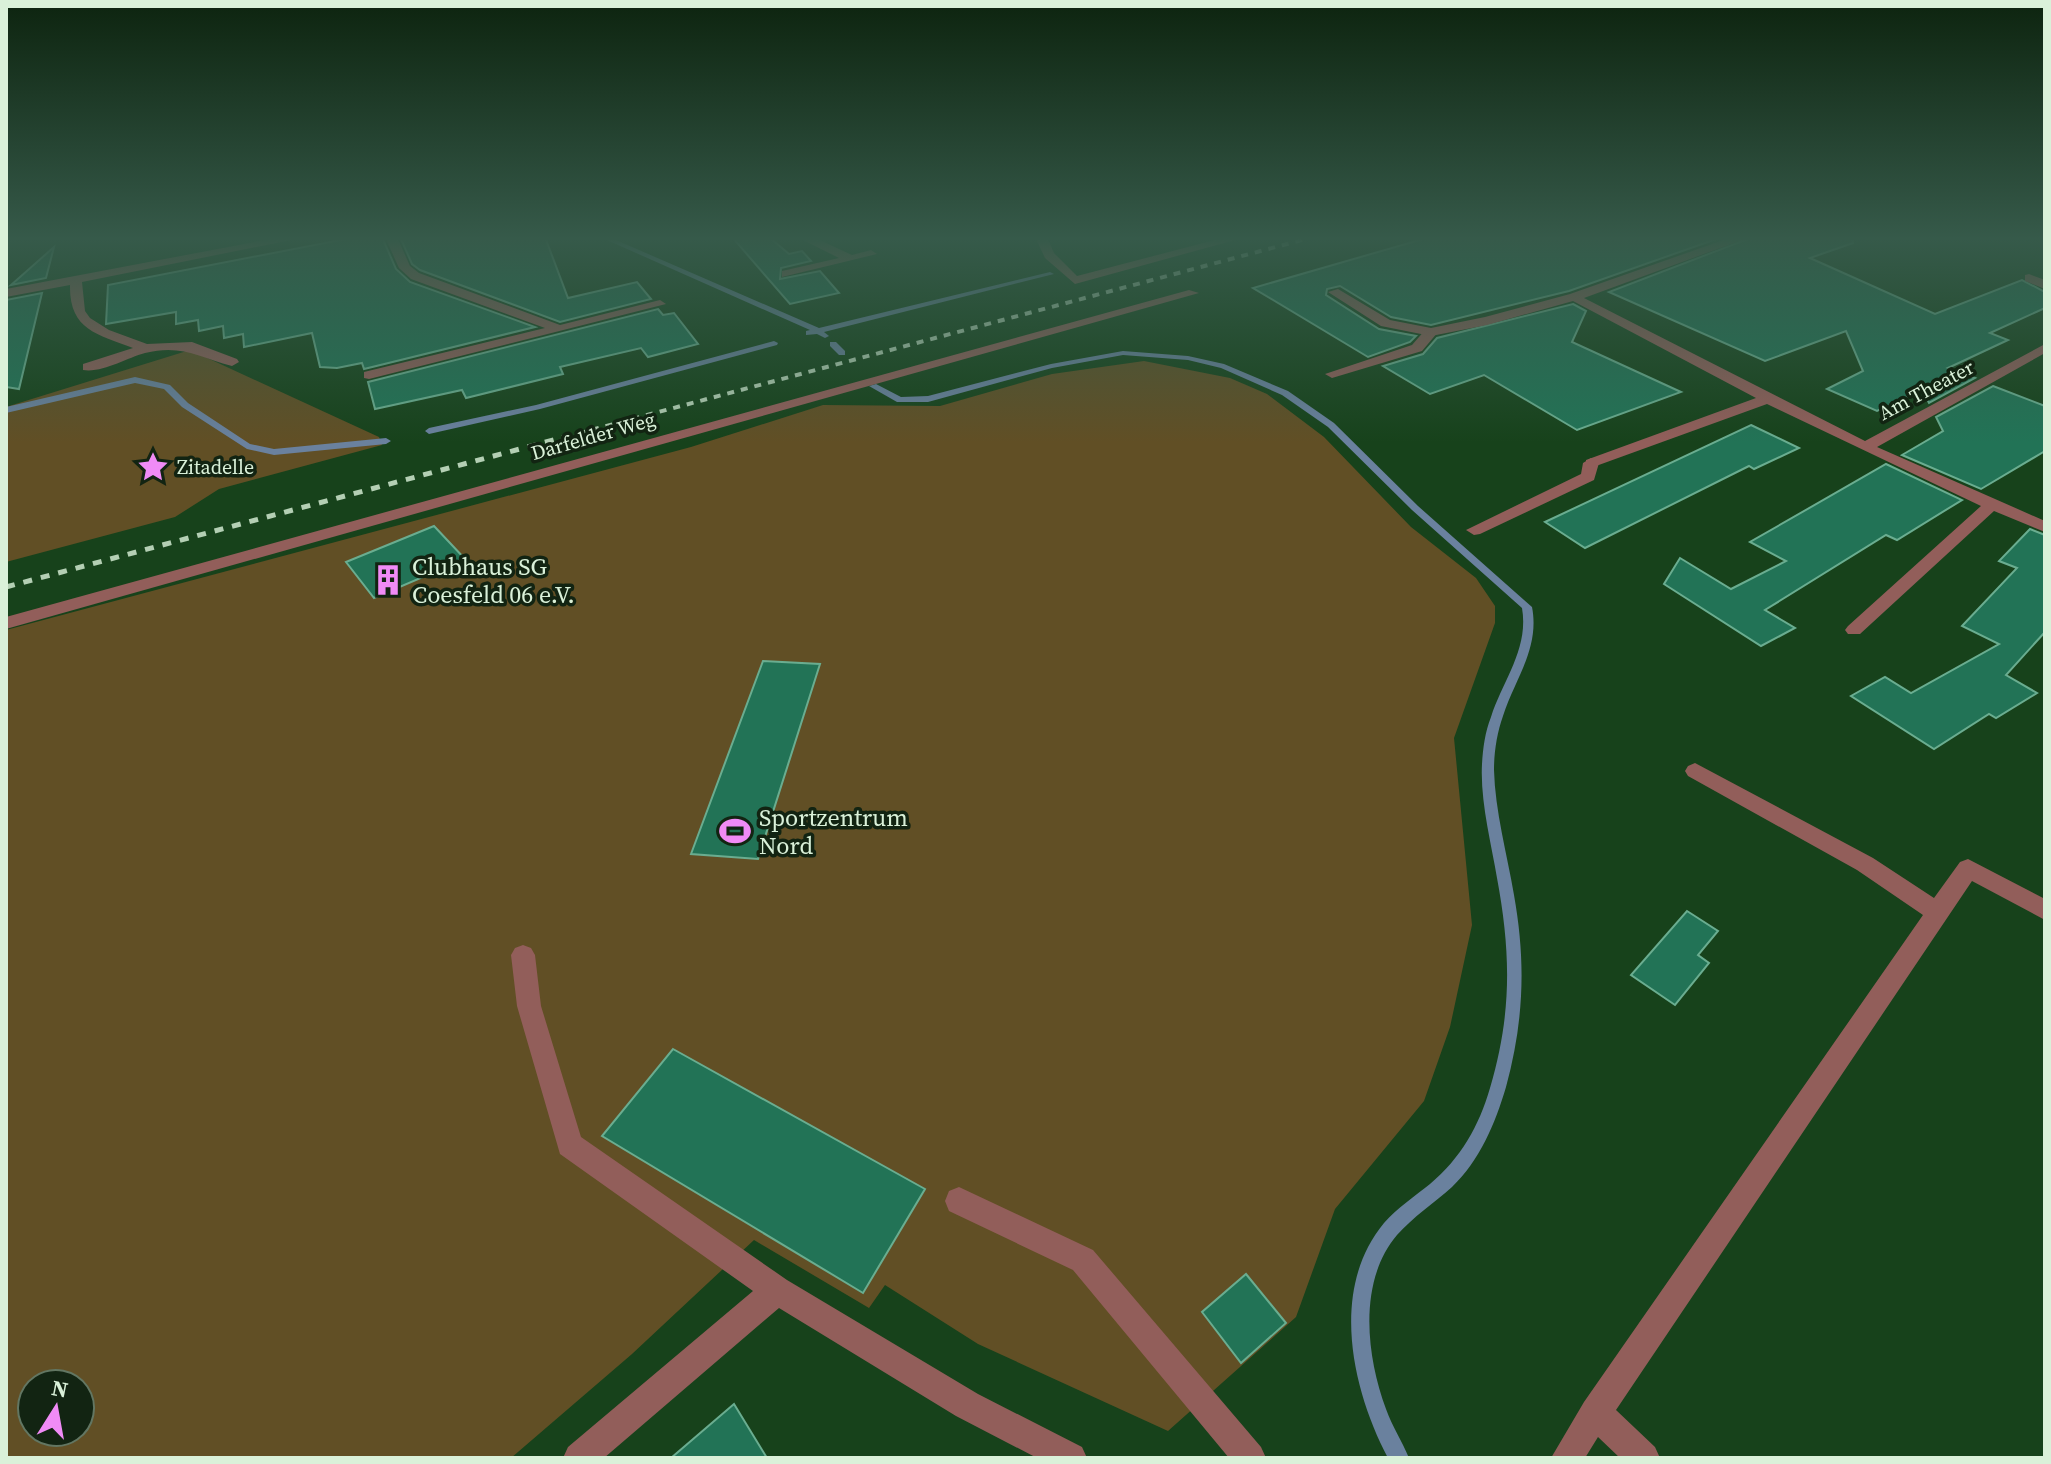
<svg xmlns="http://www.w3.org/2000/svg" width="2051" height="1464" font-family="'Source Serif 4',serif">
<rect width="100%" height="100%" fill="#17421b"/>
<g fill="#614f25" fill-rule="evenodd">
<polygon points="190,350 379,437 382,445 219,489 175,517 6,562 6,407"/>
<path d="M1144,361L1230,378L1267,394L1324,437L1411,527L1476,578L1495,606V623L1454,738L1472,925L1450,1027L1424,1101L1335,1209L1296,1317L1168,1431L978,1344L885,1285L869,1308L754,1240L632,1354L511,1458H6V630L691,447L823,405L940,406L1052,374ZM32,1384H80V1432H32Z"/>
</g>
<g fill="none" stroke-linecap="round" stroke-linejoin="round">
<g fill="#6a819e" fill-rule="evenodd">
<polygon points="600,237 609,237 819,328 1050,272 1054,274 824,332 829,336 825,338 817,334 806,335 806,331 810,330"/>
<polygon points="774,341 778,343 777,345 540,409 429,434 425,431 429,428 536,405"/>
<polygon points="830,342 836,342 845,351 845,355 839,355 830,346"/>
<path d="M1123,351L1188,356L1224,364L1288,391L1334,423L1418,506L1532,607C1540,648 1515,679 1503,716C1497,733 1494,752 1494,770C1495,811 1507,854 1514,895C1526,962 1524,1021 1506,1087C1495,1124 1480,1160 1452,1187C1434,1203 1413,1217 1397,1235C1358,1281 1366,1355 1386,1409C1392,1426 1402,1441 1409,1458H1388C1352,1390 1329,1289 1384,1223C1397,1208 1415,1196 1430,1184C1461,1158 1479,1126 1490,1088C1512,1014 1511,953 1497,878C1491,842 1480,801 1482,764C1483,748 1485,732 1491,717C1503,680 1529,649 1522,608L1412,510L1328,427L1282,395L1221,368L1188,360L1123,355L1052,368L928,402H897L869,386L876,384L901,397L928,396L1051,364Z"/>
<polygon points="135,377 170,385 188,403 250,444 274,449 386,438 391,441 386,444 274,455 247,449 182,407 164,389 135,383 6,413 6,407"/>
</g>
</g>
<g fill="#227356" stroke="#6aad90" stroke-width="2">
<polygon points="356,237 382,237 396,269 410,282 535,327 364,369 362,363 337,368 320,367 312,333 244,347 243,334 224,338 223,326 199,331 198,320 176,324 176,312 106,324 108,285"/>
<polygon points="400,237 545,237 568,298 637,282 651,299 560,322 420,270 412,264"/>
<polygon points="732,237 769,237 789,254 802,251 811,261 781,268 780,279 820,271 839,293 790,304"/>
<polygon points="1430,237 1722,237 1569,291 1431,325 1391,317 1340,286 1327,289 1326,295 1379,329 1416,336 1410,342 1368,357 1253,288"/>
<polygon points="1753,237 1852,237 1853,243 1810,258 1935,314 2022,280 2045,292 2045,308 1990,333 2008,340 1948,368 1975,378 1929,403 1922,390 1877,411 1827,389 1863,371 1846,331 1765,361 1609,292"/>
<polygon points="54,247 46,278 11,285"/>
<polygon points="42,293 19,389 6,387 6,300"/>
<polygon points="1573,304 1586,311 1572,342 1681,392 1577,430 1484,375 1430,394 1383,366 1423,354 1437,338"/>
<polygon points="658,309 663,315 674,313 698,344 648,357 641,348 560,367 563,374 466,398 462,390 375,409 368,382"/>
<polygon points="1993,386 2045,406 2045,451 1981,489 1902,455 1943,431 1936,417"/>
<polygon points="1751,425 1799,448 1754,469 1749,466 1585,548 1545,522"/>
<polygon points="1886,464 1962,500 1897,540 1886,535 1765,610 1795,628 1761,646 1664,584 1680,558 1731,589 1786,561 1750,542"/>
<polygon points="434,526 465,559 374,598 346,562"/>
<polygon points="2030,529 2045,535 2045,632 2006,675 2037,693 1996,718 1989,714 1934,749 1851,696 1885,677 1911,693 1999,644 1962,626 2017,568 1999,561"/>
<polygon points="763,661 820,664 758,859 691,854"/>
<polygon points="1687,911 1718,931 1698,955 1709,963 1675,1005 1631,975"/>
<polygon points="673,1049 925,1189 863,1293 602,1136"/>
<polygon points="1246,1274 1286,1323 1241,1363 1202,1312"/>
<polygon points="734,1404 767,1458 671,1458"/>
</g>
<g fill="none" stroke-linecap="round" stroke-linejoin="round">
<g fill="#925e5a" fill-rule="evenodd">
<polygon points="1189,290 1199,293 6,629 6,617"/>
<polygon points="1426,329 1438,332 1422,351 1332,378 1325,374 1412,345"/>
<polygon points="1591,458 1599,463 1594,480 1480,534 1474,535 1466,530 1581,474 1583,463"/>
<polygon points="1695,763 1873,858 1934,898 1960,862 1968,859 2045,899 2045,920 1972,881 1616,1410 1655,1447 1660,1458 1620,1458 1598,1437 1585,1458 1551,1458 1584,1402 1923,915 1857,870 1688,776 1685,771 1688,766"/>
<polygon points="523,945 531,948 535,955 541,1006 581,1137 787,1280 978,1394 1082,1447 1087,1458 1037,1458 956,1416 779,1308 604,1458 563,1458 568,1447 753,1291 560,1154 517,1006 511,955 515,948"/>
<polygon points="959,1187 1093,1250 1261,1447 1266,1458 1229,1458 1073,1270 949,1211 945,1201 949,1191"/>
</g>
<g fill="#925e5a" fill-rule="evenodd">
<path d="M281,237H306L82,282L85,311L90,318L109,330L147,344L192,342L237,359L239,362L232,366C199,357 181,344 145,353C126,358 103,373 83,370V364L133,348C97,334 69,330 70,285L6,297V289Z"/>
<polygon points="385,237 397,237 410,266 419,273 560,325 660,300 666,304 369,379 364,378 364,372 545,328 411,279 399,268"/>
<polygon points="797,237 813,237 852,255 871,250 877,254 782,277 782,271 839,258"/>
<polygon points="1035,237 1047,237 1054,253 1077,276 1226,237 1246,237 1075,284 1045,258"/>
<polygon points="1732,237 1750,237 1584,298 1865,441 2045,344 2045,353 1877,447 2045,521 2045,532 1994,511 1860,634 1848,634 1845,630 1848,626 1981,506 1767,404 1596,466 1586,466 1586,460 1756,398 1573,301 1487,325 1431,336 1381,326 1328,292 1338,289 1390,320 1431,328 1485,317 1570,294"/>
<polygon points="2029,274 2045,280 2045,289 2025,281 2025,275"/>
</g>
<polyline stroke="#b4cfb4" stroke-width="4" stroke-dasharray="7 7" stroke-linecap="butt" points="565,437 1313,237"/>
<polyline stroke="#b4cfb4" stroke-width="5" stroke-dasharray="9 9" stroke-linecap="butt" points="6,587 572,435"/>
</g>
<linearGradient id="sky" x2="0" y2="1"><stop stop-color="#0d240f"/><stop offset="0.54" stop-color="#365a4a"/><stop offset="1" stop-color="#365a4a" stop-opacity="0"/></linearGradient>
<rect width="2051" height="442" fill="url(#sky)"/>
<defs>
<symbol id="sight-bare" viewBox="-9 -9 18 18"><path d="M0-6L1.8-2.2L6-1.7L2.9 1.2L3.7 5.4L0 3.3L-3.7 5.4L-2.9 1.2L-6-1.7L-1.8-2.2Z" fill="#f08bf6" stroke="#122412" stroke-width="2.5" paint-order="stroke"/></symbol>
<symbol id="building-bare" viewBox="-9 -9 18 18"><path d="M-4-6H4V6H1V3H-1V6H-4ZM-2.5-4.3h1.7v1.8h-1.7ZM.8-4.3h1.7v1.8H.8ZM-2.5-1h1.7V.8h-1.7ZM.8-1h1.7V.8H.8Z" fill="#f08bf6" stroke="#122412" stroke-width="2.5" paint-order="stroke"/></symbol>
<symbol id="stadium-bare" viewBox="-9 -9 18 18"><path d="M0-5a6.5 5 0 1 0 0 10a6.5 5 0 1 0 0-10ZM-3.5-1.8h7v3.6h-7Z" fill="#f08bf6" stroke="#122412" stroke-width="2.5" paint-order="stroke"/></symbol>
</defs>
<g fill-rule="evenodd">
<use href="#sight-bare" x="131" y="445" width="44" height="44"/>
<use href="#building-bare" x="366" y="558" width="44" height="44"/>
<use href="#stadium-bare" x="713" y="809" width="44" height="44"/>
</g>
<g text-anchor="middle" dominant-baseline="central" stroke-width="7" stroke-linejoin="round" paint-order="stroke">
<g font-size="20" fill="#daf1d9" stroke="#122412">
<text transform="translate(1926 390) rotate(-28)">Am Theater</text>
<text transform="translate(593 436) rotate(-16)">Darfelder Weg</text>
</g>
<g font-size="20" fill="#daf1d9" stroke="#122412" text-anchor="start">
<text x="177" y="467">Zitadelle</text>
</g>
<g font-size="24" fill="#daf1d9" stroke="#122412" text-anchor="start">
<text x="412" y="566">Clubhaus SG<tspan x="412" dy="28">Coesfeld 06 e.V.</tspan></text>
<text x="759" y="817">Sportzentrum<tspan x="759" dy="28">Nord</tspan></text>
</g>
</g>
<rect width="2051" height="1464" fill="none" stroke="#daf1d9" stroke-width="16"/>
<g transform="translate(56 1408) rotate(11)"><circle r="38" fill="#122412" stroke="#627662" stroke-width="2"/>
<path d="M0-6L14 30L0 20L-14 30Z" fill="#f08bf6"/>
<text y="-12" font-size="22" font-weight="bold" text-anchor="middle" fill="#daf1d9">N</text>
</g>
</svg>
